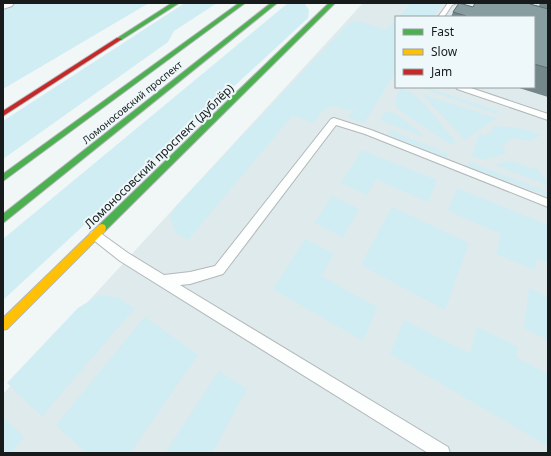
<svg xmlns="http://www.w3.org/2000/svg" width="551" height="456" font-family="'Noto Sans',sans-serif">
<rect width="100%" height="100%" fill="#f1f6f7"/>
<path fill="#dfeaed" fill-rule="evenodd" d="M363,3H548V453H3V394ZM396,17H534V87H396Z"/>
<g fill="#cfedf3">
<polygon points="15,3 149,3 3,89 3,9"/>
<polygon points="185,3 217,3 174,31 168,42 3,159 3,121"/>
<polygon points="288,3 305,4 309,10 308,18 3,300 3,239"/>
<polygon points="411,3 443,3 433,17 399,17"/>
<polygon points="396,18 396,72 364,123 348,118 359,101 351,111 333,105 323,111 313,123 293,115 188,240 176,233 170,217 176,206 349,23 358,21 386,30"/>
<polygon points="418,87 425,87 498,111 497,114"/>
<polygon points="400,89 411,92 424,104 455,141 454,145 448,143 397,108 395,99"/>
<polygon points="423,95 496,118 465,140"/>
<polygon points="385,112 395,113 423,135 421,136 380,120"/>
<polygon points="495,126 524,129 541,135 531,141 513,138 502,146 507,153 482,160 472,156 479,134 485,136 494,131 492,128"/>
<polygon points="390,130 448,154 447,158 387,134"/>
<polygon points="362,150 437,180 428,202 376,179 367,195 341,183"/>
<polygon points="510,161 538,170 548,182 548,185 494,165"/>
<polygon points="469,162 548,192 548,196 467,166"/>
<polygon points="457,188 548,225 548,263 537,259 535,270 496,254 501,234 448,211"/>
<polygon points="332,196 359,209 343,237 315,223"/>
<polygon points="392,207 469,243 445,310 361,265"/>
<polygon points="305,239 334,254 321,276 377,307 363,341 273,289"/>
<polygon points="529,288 548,297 548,340 524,328"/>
<polygon points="99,295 119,298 134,309 42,416 7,383 78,308"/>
<polygon points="145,317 198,355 130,453 86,453 56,425"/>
<polygon points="404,320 470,354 477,327 518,347 516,357 548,374 548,446 390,354"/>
<polygon points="219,371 247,389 212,453 165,453"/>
<polygon points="3,417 24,437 11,453 3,453"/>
</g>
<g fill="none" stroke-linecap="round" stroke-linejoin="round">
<defs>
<g id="lane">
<polygon points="448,3 457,3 452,5 444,17 438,17"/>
<polygon points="456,87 468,87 548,114 548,120 457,89"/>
<polygon points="334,118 371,130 548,199 548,207 365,134 336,125 223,274 190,284 180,285 448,447 450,453 428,453 120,261 91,238 89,235 91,232 95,230 99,232 128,253 164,275 190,272 215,266 331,119"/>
</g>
<polygon id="street" points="3,3 14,3 12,6 3,9"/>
<g id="fast">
<polygon points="172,3 179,3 121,40 116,39"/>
<polygon points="239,3 245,3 3,181 3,174"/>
<polygon points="271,3 277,3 3,223 3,214"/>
<polygon points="329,3 335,3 105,231 102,232 99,231 98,228 99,225"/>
</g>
<polygon id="slow" points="102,224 105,225 106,228 105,231 7,329 3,330 3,318 99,225"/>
<polygon id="jam" points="117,38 122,39 3,116 3,111"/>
</defs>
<use href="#lane" stroke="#b3b7b8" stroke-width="2"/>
<use href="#street" stroke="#b3b7b8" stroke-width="2"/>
<use href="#fast" stroke="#b3b7b8" stroke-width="2"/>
<use href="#slow" stroke="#b3b7b8" stroke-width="2"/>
<use href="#jam" stroke="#b3b7b8" stroke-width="2"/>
<use href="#lane" fill="#fdfefe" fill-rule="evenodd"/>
<use href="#street" fill="#fdfefe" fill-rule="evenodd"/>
<use href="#fast" fill="#4caf50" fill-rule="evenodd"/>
<use href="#slow" fill="#ffc107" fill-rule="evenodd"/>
<use href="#jam" fill="#c62828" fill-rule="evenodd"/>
</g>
<polygon fill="#74878a" points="540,3 548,3 548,97 516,87 534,87 534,17 451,17 453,12 473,7 530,4 539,6"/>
<polygon fill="#879da0" stroke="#5e6e70" points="459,3 473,7 475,3 531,3 530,4 548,9 548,68 534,64 534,17 465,17 466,16 453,12"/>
<g text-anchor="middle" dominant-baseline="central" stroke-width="4" stroke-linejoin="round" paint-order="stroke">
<g font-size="10" fill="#181b1c" stroke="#eef8fa">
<text transform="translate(132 102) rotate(-39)">Ломоносовский проспект</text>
</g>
<g font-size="12" fill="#181b1c" stroke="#eef8fa">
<text transform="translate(159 156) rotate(-44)">Ломоносовский проспект (дублёр)</text>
</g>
</g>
<rect width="551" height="456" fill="none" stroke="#181b1c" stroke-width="8"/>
<rect x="395" y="16" width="140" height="72" fill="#eef8fa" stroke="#98a0a1"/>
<rect x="403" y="29" width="20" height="6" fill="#4caf50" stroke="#98a0a1"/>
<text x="431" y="36" font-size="12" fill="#181b1c">Fast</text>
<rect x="403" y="49" width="20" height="6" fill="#ffc107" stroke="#98a0a1"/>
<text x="431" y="56" font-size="12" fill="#181b1c">Slow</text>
<rect x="403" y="69" width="20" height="6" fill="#c62828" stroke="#98a0a1"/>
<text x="431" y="76" font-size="12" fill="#181b1c">Jam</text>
</svg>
